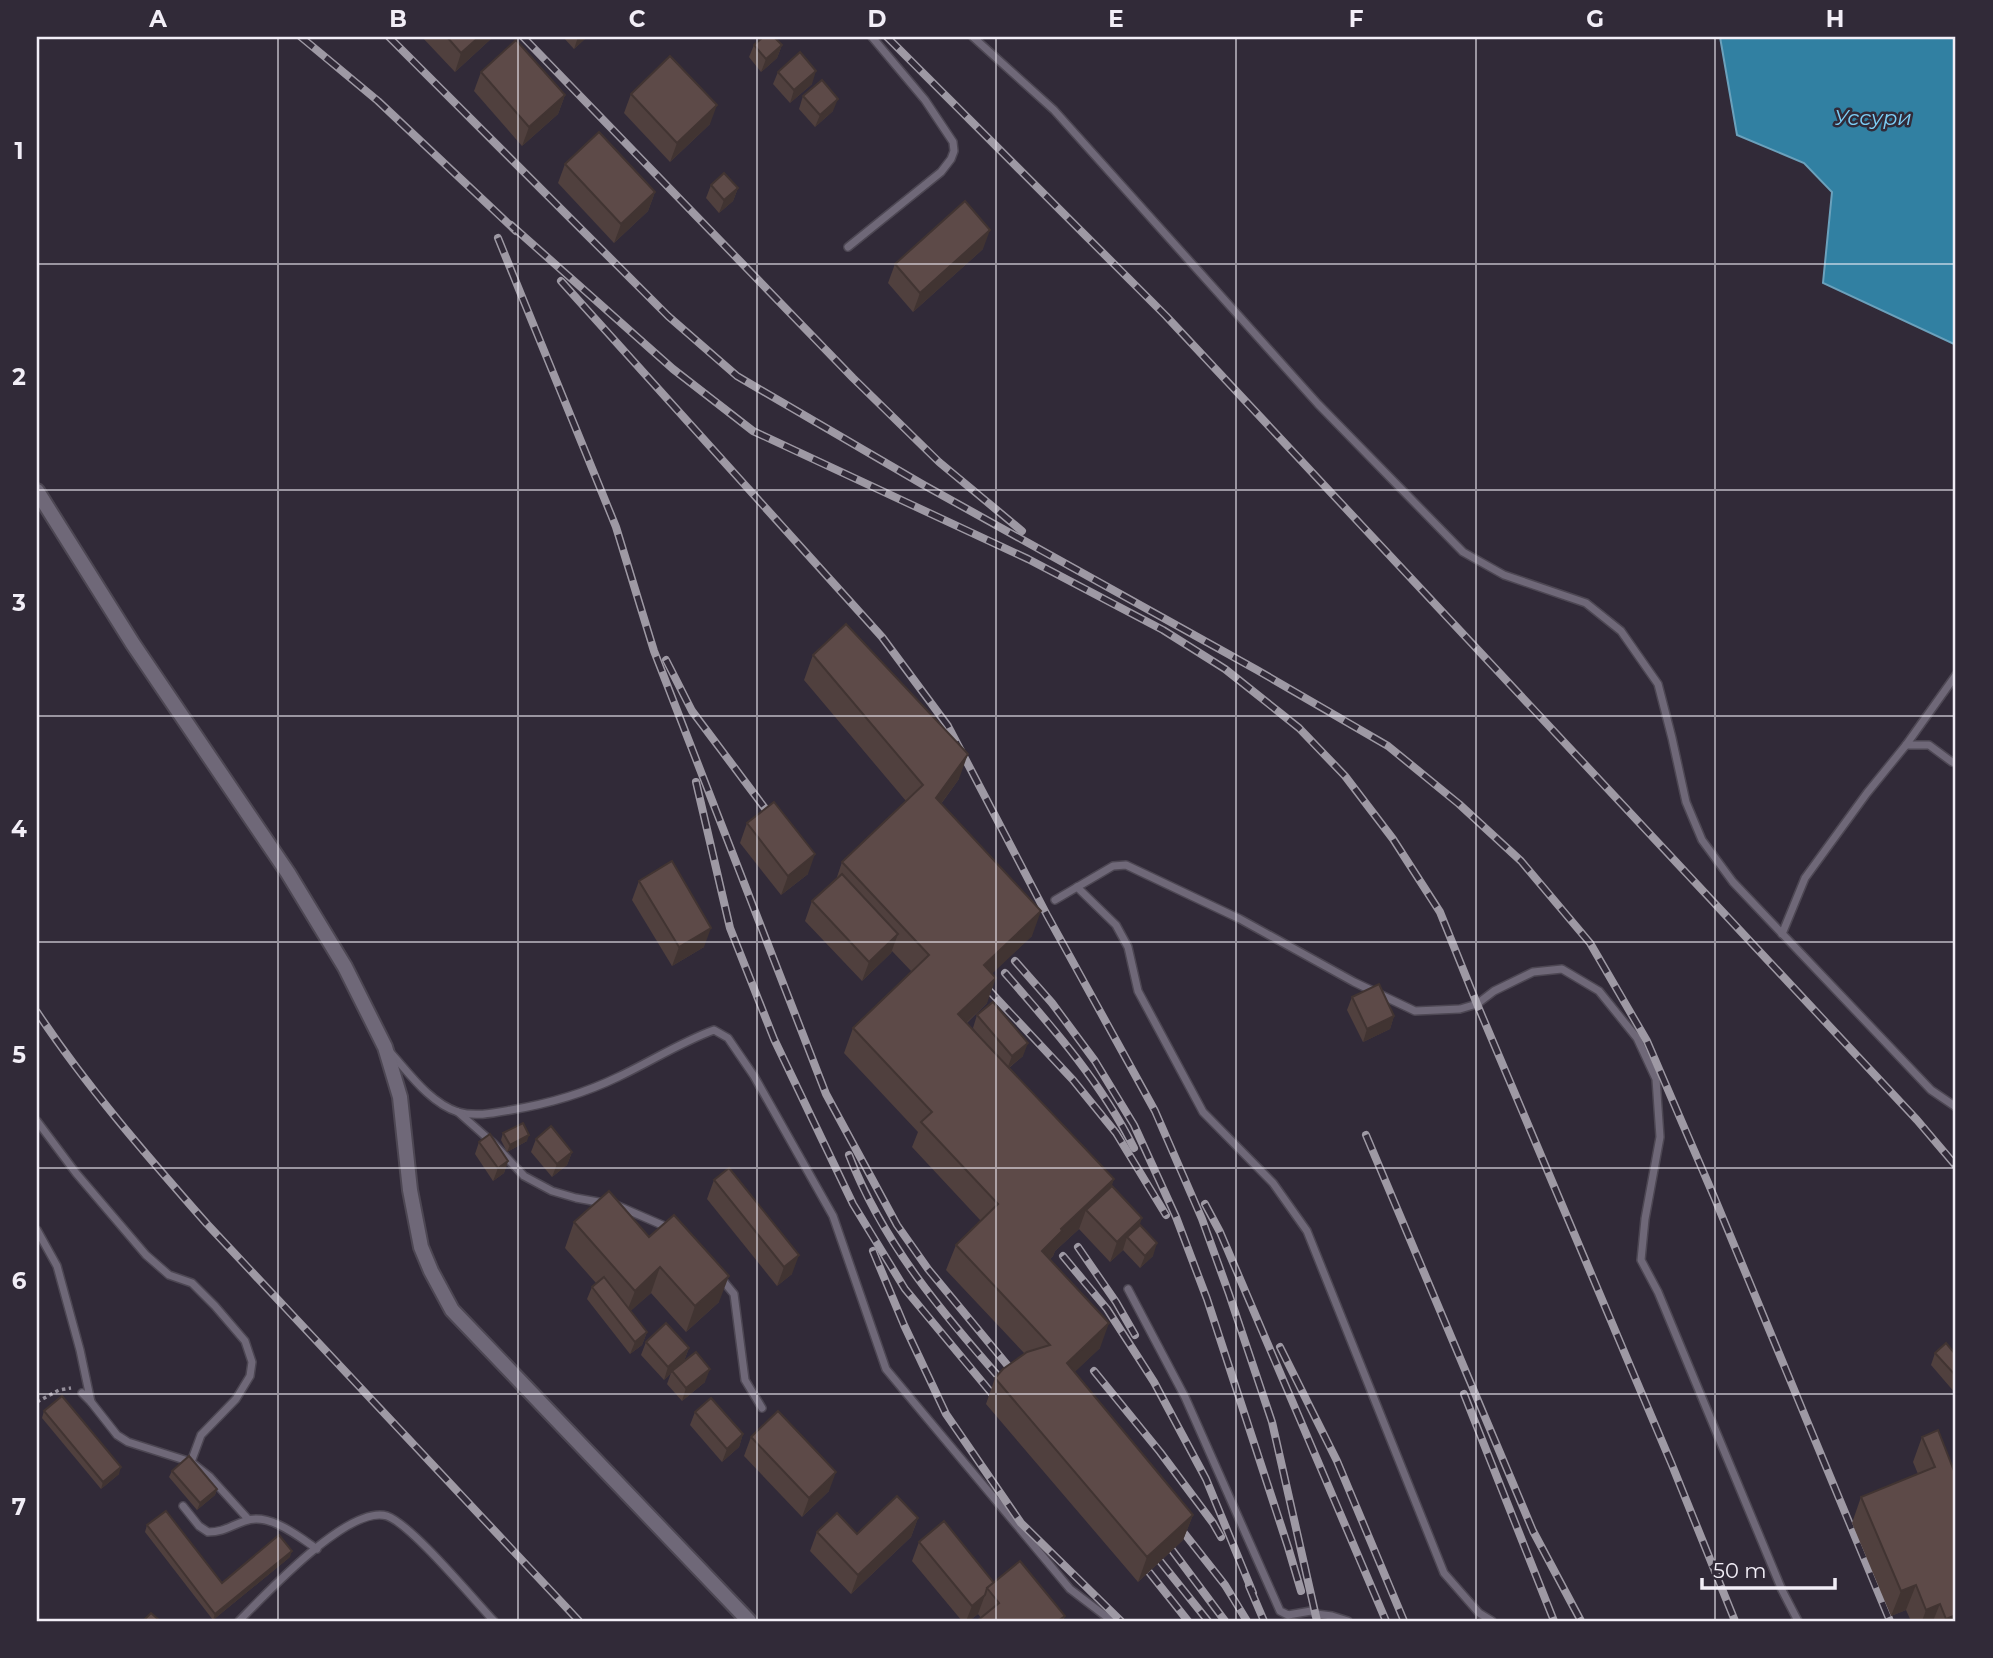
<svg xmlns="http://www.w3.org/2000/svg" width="1993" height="1658" font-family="Montserrat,sans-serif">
<rect width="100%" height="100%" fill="#312a38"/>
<polygon fill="#3180a2" stroke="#6ba1bc" stroke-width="2" points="1720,37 1956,37 1956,345 1823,283 1832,192 1804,163 1737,135"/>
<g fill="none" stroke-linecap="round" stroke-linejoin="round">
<defs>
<g id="lane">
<polyline points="973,37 1054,110 1318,404 1463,552 1504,575 1586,603 1621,631 1658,684 1672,738 1686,802 1702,840 1733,882 1931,1090 1956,1107"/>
<polyline points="848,247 941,172 951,159 954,151 953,142 925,100 872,37"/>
<polyline points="1906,745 1929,745 1952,762 1956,763"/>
<polyline points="1077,887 1116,925 1128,947 1138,991 1203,1112 1273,1183 1307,1231 1444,1573 1479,1613 1492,1621"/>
<polyline points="1055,900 1113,866 1126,865 1240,919 1354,982 1415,1011 1460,1009 1477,1004 1494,991 1533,972 1562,969 1599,991 1637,1038 1656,1079 1660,1137 1645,1219 1641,1260 1658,1292 1782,1590 1798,1621"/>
<polyline points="1782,934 1805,878 1867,793 1906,745 1956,675"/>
<path d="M391,1053C409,1073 430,1103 458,1112C475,1117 494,1113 511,1110C547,1104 585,1093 618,1077C650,1062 681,1042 714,1030L728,1038L754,1076L833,1216L886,1369L1070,1589L1112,1621"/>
<polyline points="458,1112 493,1143 524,1176 552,1191 576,1198 604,1203"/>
<polyline points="37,1121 76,1173 146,1255 169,1275 192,1283 215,1306 245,1341 252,1362 250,1376 236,1399 201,1435 191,1462"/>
<polyline points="616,1205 669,1228"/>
<polyline points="37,1230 57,1266 80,1350 91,1402 82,1393"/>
<polyline points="720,1277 734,1294 745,1380 762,1408"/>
<polyline points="1128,1289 1185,1397 1280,1611 1288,1615 1311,1611 1316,1614 1332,1616 1348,1621"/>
<polyline points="91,1402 117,1435 128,1442 191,1462 210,1477 248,1519"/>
<path d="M183,1506L199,1526L208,1532C224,1532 230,1526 245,1521C269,1512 298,1536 317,1549"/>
<path d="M239,1621C265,1595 349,1504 387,1516C411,1524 474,1600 494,1621"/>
</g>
<polyline id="street" points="37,491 133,644 288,873 345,967 385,1047 400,1097 410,1190 421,1247 431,1271 452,1310 749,1621"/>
</defs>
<use href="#lane" stroke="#4d4753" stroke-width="10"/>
<use href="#street" stroke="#4d4753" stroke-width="18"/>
<polyline stroke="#948e9a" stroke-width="3.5" stroke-dasharray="3.5 3.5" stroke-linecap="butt" points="37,1402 59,1390 71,1388"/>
<use href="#lane" stroke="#6f6878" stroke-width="7"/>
<use href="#street" stroke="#6f6878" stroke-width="14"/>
<defs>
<g id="rail">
<polyline points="301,37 378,101 516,231"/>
<polyline points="389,37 668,316 737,376 922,484 1257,670 1388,746 1459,804 1521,861 1590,943 1647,1041 1715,1199 1890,1621"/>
<polyline points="523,37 853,378 939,462 1022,531"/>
<polyline points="887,37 1166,316 1917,1120 1956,1166"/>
<polyline points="511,225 673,369 753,431 1028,559 1163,630 1225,669 1299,728 1345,776 1393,839 1440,912 1477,1004 1672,1465 1735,1621"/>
<polyline points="498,238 616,527 654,651 826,1094 897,1225 928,1269 1018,1378"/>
<polyline points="561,281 882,637 948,726 1047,915 1155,1111 1202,1219 1229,1294 1272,1422 1317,1621"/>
<polyline points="666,660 692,711 767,811"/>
<polyline points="696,782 730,928 774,1039 853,1204 905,1289 993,1395"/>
<polyline points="1015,961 1052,1003 1095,1061 1134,1125 1176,1217 1207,1299 1288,1547 1301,1591"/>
<path d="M1005,973C1053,1028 1101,1082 1134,1148"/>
<polyline points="985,986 1073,1080 1116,1133 1166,1215"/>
<path d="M37,1012C87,1087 147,1156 207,1224L579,1621"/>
<polyline points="1366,1135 1533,1531 1581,1621"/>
<path d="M849,1155C884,1245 943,1314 1006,1385"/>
<polyline points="1205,1204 1220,1232 1386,1621"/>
<polyline points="1078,1247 1116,1302 1135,1335"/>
<polyline points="873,1251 904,1325 946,1414 1021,1523 1121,1621"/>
<polyline points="1063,1256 1107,1309 1154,1382 1206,1479 1253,1593"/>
<polyline points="1280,1347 1337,1461 1404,1621"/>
<polyline points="1094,1371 1160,1452 1213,1523 1221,1537"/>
<polyline points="1464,1394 1554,1621"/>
<polyline points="1173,1519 1225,1585 1247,1621"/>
<polyline points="1172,1550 1225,1621"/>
<polyline points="1160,1561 1208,1621"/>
<polyline points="1149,1572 1188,1621"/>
<polyline points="1249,1586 1264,1621"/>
</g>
</defs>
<use href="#rail" stroke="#9e99a4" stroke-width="8"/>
<use href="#rail" stroke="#312a38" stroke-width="5" stroke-dasharray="16" stroke-linecap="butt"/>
</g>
<g fill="#50403e">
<polygon points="422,37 493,37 455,72"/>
<polygon points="563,37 587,37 574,49"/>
<polygon points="754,45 782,45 777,58 761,72 749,57"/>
<polygon points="481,72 565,95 558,114 522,146 474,91"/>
<polygon points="778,72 812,84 790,103 773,84"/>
<polygon points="631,94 710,124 670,162 624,113"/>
<polygon points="803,96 833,111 815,127 799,109"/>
<polygon points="565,164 655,192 648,211 614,243 558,183"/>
<polygon points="711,185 738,188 733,201 719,213 706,198"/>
<polygon points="983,249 913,312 888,283 895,264"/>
<polygon points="813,655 959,779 941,804 1032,936 992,973 987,1003 967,1023 980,1037 973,1028 977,1015 1023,1056 1009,1068 1114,1179 1111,1186 1140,1225 1153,1256 1140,1268 1123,1250 1110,1262 1079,1229 1055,1251 1053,1256 1050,1259 1100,1348 1074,1372 1193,1515 1183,1540 1138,1582 986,1404 995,1378 1025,1354 946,1270 956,1245 981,1221 912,1147 918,1132 844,1053 853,1028 912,972 892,951 891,953 862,981 805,921 812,901 836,880 842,862 906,801 804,680"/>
<polygon points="747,823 808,874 781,895 740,843"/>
<polygon points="639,881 704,947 672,966 632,900"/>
<polygon points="1352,997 1394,1016 1390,1029 1363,1042 1347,1010"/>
<polygon points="503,1133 527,1141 507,1152 501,1140"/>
<polygon points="536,1139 572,1152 567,1165 552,1177 531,1152"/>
<polygon points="479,1142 508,1161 504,1173 493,1181 475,1154"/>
<polygon points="714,1180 792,1274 777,1286 707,1199"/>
<polygon points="574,1222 649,1237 719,1302 686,1332 651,1293 630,1311 647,1332 642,1345 630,1354 587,1299 592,1287 596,1283 565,1248"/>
<polygon points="646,1342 689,1348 684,1361 705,1382 682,1401 667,1384 671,1373 664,1380 641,1355"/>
<polygon points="1935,1353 1956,1355 1956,1394 1931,1365"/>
<polygon points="44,1411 119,1474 101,1489 42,1418"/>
<polygon points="695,1412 743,1434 739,1447 722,1462 690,1425"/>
<polygon points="1938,1430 1956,1621 1911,1621 1906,1610 1891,1616 1852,1523 1861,1497 1918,1474 1913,1462 1922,1437"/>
<polygon points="751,1437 829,1491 802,1517 744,1456"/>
<polygon points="172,1471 217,1489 215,1495 197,1510 169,1477"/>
<polygon points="918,1518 911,1537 851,1594 810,1551 817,1532 857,1534"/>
<polygon points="147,1525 222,1583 290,1557 213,1620 145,1532"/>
<polygon points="919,1542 994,1583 1065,1616 1063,1621 977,1621 981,1618 978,1614 969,1621 962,1621 912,1561"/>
</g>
<g fill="#413432">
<polygon points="479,37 493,37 455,72 461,53"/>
<polygon points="578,37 587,37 574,49"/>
<polygon points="782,45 777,58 761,72 766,59"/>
<polygon points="816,71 812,84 790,103 794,90"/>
<polygon points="565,95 558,114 522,146 529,127"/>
<polygon points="838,99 833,111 815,127 820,115"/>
<polygon points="717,105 710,124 670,162 677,143"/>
<polygon points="738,188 733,201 719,213 724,200"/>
<polygon points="655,192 648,211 614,243 621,224"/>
<polygon points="990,230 983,249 913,312 920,293"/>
<polygon points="968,754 959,779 926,824 936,798"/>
<polygon points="815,854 808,874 781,895 788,876"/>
<polygon points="1041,911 1032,936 975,990 984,965"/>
<polygon points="711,928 704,947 672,966 679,947"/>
<polygon points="898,934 891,953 862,981 869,962"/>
<polygon points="996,978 987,1003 949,1039 958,1014"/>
<polygon points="1394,1016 1390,1029 1363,1042 1367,1029"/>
<polygon points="1028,1043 1023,1056 1007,1069 1012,1056"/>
<polygon points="529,1135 527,1141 507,1152 510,1145"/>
<polygon points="572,1152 567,1165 552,1177 557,1164"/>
<polygon points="508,1161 504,1173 493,1181 498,1168"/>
<polygon points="1114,1179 1105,1205 1086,1210 1079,1229 1055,1251 1053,1256 1033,1276 1042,1251 1061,1229"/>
<polygon points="1142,1218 1135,1238 1127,1237 1123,1250 1110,1262 1117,1242"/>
<polygon points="1157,1243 1153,1256 1140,1268 1145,1256"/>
<polygon points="799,1255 792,1274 777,1286 784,1267"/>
<polygon points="660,1267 651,1293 625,1316 635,1291"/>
<polygon points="729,1276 719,1302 686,1332 695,1306"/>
<polygon points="1109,1323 1100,1348 1058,1388 1067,1363"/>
<polygon points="647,1332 642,1345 630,1354 635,1342"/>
<polygon points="689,1348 684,1361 664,1380 668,1367"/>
<polygon points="710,1369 705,1382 682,1401 686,1388"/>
<polygon points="743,1434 739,1447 722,1462 727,1449"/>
<polygon points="121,1467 119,1474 101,1489 103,1482"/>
<polygon points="836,1472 829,1491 802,1517 809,1498"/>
<polygon points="217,1489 215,1495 197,1510 200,1503"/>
<polygon points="1193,1515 1183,1540 1138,1582 1147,1557"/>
<polygon points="918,1518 911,1537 851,1594 858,1575"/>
<polygon points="292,1551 290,1557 213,1620 215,1614"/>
<polygon points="1916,1585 1906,1610 1891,1616 1901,1591"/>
<polygon points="985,1595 978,1614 969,1621 966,1621 972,1606"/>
<polygon points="1940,1604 1933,1621 1922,1621 1926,1610"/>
<polygon points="1956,1615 1956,1621 1945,1621 1946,1619"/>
</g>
<g fill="#5d4a48" stroke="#413432" stroke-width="2">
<polygon points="447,37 479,37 461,53"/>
<polygon points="763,37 774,37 782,45 766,59 754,45"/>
<polygon points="516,40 565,95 529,127 481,72"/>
<polygon points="800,52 816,71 794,90 778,72"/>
<polygon points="670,56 717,105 677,143 631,94"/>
<polygon points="822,80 838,99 820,115 803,96"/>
<polygon points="599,132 655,192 621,224 565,164"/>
<polygon points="724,173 738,188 724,200 711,185"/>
<polygon points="965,201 990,230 920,293 895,264"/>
<polygon points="846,624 968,754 936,798 1041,911 984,965 996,978 958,1014 1114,1179 1061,1229 1062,1231 1042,1251 1109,1323 1067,1363 1193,1515 1147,1557 995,1378 1003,1369 1027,1352 1050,1345 956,1245 998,1204 921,1122 932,1112 853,1028 929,955 842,862 923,785 813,655"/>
<polygon points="774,802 815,854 788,876 747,823"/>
<polygon points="672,861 711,928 679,947 639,881"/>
<polygon points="842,874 898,934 869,962 812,901"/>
<polygon points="1379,984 1394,1016 1367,1029 1352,997"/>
<polygon points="993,1002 1028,1043 1012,1056 977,1015"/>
<polygon points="523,1123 529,1135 510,1145 503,1133"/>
<polygon points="551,1126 572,1152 557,1164 536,1139"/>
<polygon points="490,1134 508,1161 498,1168 479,1142"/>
<polygon points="729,1168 799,1255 784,1267 714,1180"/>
<polygon points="1112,1186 1142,1218 1117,1242 1086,1210"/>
<polygon points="609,1191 649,1237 674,1215 729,1276 695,1306 660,1267 635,1291 574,1222"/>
<polygon points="1140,1225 1157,1243 1145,1256 1127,1237"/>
<polygon points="604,1277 647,1332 635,1342 592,1287"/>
<polygon points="666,1323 689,1348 668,1367 646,1342"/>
<polygon points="1946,1343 1956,1355 1956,1376 1935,1353"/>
<polygon points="696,1352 710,1369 686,1388 672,1371"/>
<polygon points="62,1396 121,1467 103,1482 44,1411"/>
<polygon points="711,1398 743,1434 727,1449 695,1412"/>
<polygon points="778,1411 836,1472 809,1498 751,1437"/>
<polygon points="1938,1430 1956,1476 1956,1615 1946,1619 1940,1604 1926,1610 1916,1585 1901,1591 1861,1497 1935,1467 1922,1437"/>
<polygon points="189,1456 217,1489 200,1503 172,1471"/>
<polygon points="897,1496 918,1518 858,1575 817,1532 837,1513 857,1534"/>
<polygon points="166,1511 222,1583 279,1535 292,1551 215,1614 147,1525"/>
<polygon points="944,1521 994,1583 987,1588 985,1595 972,1606 919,1542"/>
<polygon points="1020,1561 1065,1616 1058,1621 977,1621 999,1603 987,1588"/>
<polygon points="151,1613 160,1621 143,1621"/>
</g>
<path fill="none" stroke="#f2eef7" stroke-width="2" stroke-opacity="0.55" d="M278,37V1621M518,37V1621M757,37V1621M996,37V1621M1236,37V1621M1476,37V1621M1715,37V1621M37,264H1956M37,490H1956M37,716H1956M37,942H1956M37,1168H1956M37,1394H1956"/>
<g text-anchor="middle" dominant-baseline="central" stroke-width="5" stroke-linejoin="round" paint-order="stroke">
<g font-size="21" font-style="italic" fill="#7dcff7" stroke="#312a38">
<text x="1873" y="117">Уссури</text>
</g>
</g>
<rect width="1993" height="1658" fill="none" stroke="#312a38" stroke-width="77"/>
<path d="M1702 1578v10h133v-10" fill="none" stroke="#f2eef7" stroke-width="3.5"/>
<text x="1713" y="1578" font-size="21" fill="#f2eef7" stroke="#312a38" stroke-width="5" paint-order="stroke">50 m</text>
<rect x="38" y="38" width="1916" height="1582" fill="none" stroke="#f2eef7" stroke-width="2.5"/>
<g font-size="23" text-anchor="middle" font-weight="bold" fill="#f2eef7">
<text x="158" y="27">A</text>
<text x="398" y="27">B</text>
<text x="637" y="27">C</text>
<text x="877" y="27">D</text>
<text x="1116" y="27">E</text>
<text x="1356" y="27">F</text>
<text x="1595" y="27">G</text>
<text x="1835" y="27">H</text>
<text x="19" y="159">1</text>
<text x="19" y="385">2</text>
<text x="19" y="611">3</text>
<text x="19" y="837">4</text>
<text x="19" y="1063">5</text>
<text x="19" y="1289">6</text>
<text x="19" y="1515">7</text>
</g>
</svg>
